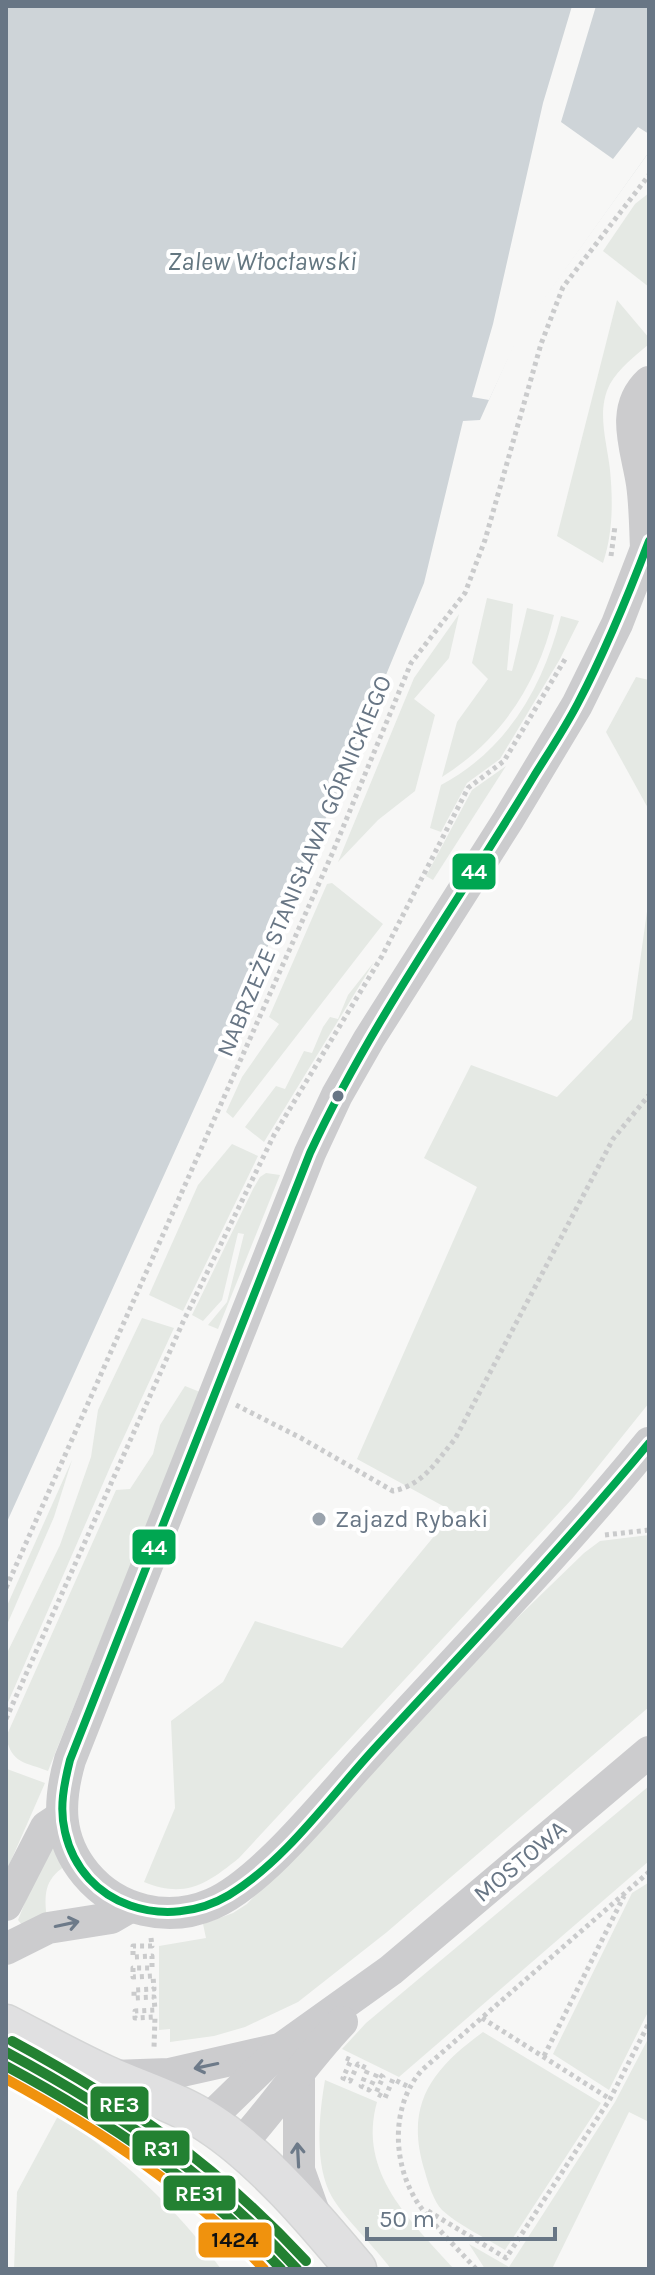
<svg xmlns="http://www.w3.org/2000/svg" width="655" height="2275" font-family="Karla,sans-serif">
<rect width="100%" height="100%" fill="#f7f7f6"/>
<g fill="#e5e9e4">
<polygon points="649,193 649,287 603,251 635,204"/>
<path d="M617,300L649,338V344C635,356 619,368 610,384C596,411 607,442 610,470C613,501 613,533 603,563L557,536Z"/>
<path d="M487,598L513,604L507,670L512,671L527,608L554,615C538,683 502,739 442,777L457,722L488,679L472,663Z"/>
<polygon points="459,614 449,658 414,699 435,715 415,791 378,820 338,862 414,678"/>
<path d="M561,616L579,621L560,659L500,759L467,783L441,832L430,828L441,785C507,750 543,687 561,616Z"/>
<polygon points="636,677 649,680 649,810 606,732"/>
<polygon points="506,766 433,880 426,876 472,790"/>
<polygon points="332,883 383,924 233,1118 226,1112 242,1077 279,1024 269,1017 327,884"/>
<path d="M649,897V1403L572,1499L239,1858C207,1884 185,1899 144,1882L175,1808L171,1721L223,1682L255,1621L342,1648L454,1512L357,1459L477,1187L424,1158L471,1065L557,1097L632,1019Z"/>
<polygon points="374,962 264,1142 245,1127 276,1086 285,1089 304,1051 312,1053 323,1027 330,1017 338,1019 348,995"/>
<polygon points="232,1144 258,1156 183,1311 149,1295 198,1185"/>
<polygon points="266,1173 280,1175 218,1329 208,1325 227,1302 244,1234 238,1233 222,1300 203,1321 192,1315 253,1189 260,1177"/>
<polygon points="142,1318 174,1328 111,1465 6,1707 6,1655 60,1545 91,1457 98,1410"/>
<path d="M185,1386L200,1392L48,1771C25,1762 12,1764 6,1737L116,1490L130,1489L153,1454L160,1425Z"/>
<polygon points="72,1460 54,1517 6,1627 6,1608"/>
<polygon points="649,1535 649,1707 387,1932 298,2002 245,2027 214,2036 170,2042 170,2029 159,2030 159,1946 206,1938 203,1924 233,1913 247,1904 480,1654 584,1553 600,1541"/>
<polygon points="7,1769 45,1783 6,1872 6,1769"/>
<polygon points="649,1786 649,1861 399,2077 342,2049 366,2023"/>
<path d="M53,1844L65,1866C44,1880 44,1895 47,1919L23,1926L18,1920L47,1847Z"/>
<polygon points="648,1883 649,2010 609,2090 553,2054 632,1893"/>
<path d="M483,2032L601,2103L505,2250C486,2238 458,2225 442,2210C434,2202 428,2183 425,2172C404,2105 431,2070 483,2032Z"/>
<polygon points="649,2037 649,2122 629,2112 552,2269 485,2269 469,2244 509,2267 615,2102"/>
<path d="M325,2080L377,2102C357,2173 411,2221 454,2269H391C375,2247 345,2219 332,2197C314,2165 319,2115 325,2080Z"/>
<path d="M58,2116C120,2155 177,2209 221,2269H14L17,2192Z"/>
</g>
<polygon fill="#ced4d8" points="6,6 649,6 649,152 519,333 480,420 463,421 424,583 338,791 6,1524"/>
<polygon fill="#f7f7f6" points="572,6 596,6 561,122 613,159 638,127 649,134 649,152 520,333 489,400 472,397 493,324 543,103"/>
<g fill="none" stroke-linecap="round" stroke-linejoin="round">
<defs>
<path id="major" d="M6,2025C39,2042 71,2060 104,2075C139,2091 177,2102 209,2123C263,2158 315,2220 356,2269"/>
</defs>
<use href="#major" stroke="#d4d5d5" stroke-width="43"/>
<g stroke="#cacbcc" stroke-width="5" stroke-dasharray="4 4" stroke-linecap="butt">
<polyline points="611,556 615,526"/>
<path d="M236,1405L301,1438L393,1491C423,1485 436,1462 455,1439L613,1139L649,1095"/>
<polyline points="605,1535 649,1530"/>
<polyline points="6,1588 332,854 411,663 465,593 485,540 541,344 563,287 649,175"/>
<polyline points="6,1719 183,1322 274,1135 382,956 468,788 504,761 567,656"/>
<polyline points="151,1938 152,1946 133,1946 133,1957 152,1956 152,1968 133,1968 133,1977 153,1976 154,1989 134,1990 134,1998 154,1997 155,2010 135,2011 135,2018 155,2017 154,2048"/>
<polyline points="482,2018 610,2099"/>
<polyline points="544,2056 624,1896"/>
<polyline points="346,2058 351,2060 343,2078 350,2081 358,2064 368,2069 361,2086 369,2090 377,2073 383,2077 376,2093 385,2098 393,2079 409,2087"/>
<polyline points="428,2211 506,2258 610,2099 649,2023"/>
<path d="M476,2269C458,2249 438,2230 422,2209C392,2169 389,2107 422,2070L649,1872"/>
</g>
<g stroke="#ccccce" stroke-width="32">
<path d="M649,541L617,624L577,705L508,820L369,1039L337,1095L310,1153L70,1760C58,1802 57,1839 86,1874C117,1911 168,1923 212,1904C263,1882 330,1796 369,1754C463,1651 561,1551 649,1443"/>
<path d="M646,548C645,527 645,505 642,484C637,449 619,410 649,382"/>
<polyline points="6,1905 46,1827 61,1817"/>
<polyline points="6,1949 48,1928 111,1918 130,1907"/>
<polyline points="299,2074 299,2170 315,2215"/>
<polyline points="112,2076 169,2074 279,2049"/>
<polyline points="207,2121 282,2048 391,1970 649,1752"/>
<path d="M240,2145C276,2105 305,2061 342,2022"/>
</g>
<use href="#major" stroke="#e0e0e1" stroke-width="40"/>
<defs>
<path id="bus-1" d="M649,541C628,596 606,650 578,703C565,728 549,752 534,776C459,901 372,1020 310,1153L70,1760C64,1784 59,1808 65,1832C82,1907 167,1932 229,1895C285,1861 330,1797 374,1749C467,1648 561,1549 649,1443"/>
</defs>
<use href="#bus-1" stroke="#fff" stroke-width="14"/>
<use href="#bus-1" stroke="#00a651" stroke-width="8"/>
<defs>
<path id="rail-1" d="M6,2052C119,2113 209,2174 297,2269"/>
<path id="rail-2" d="M6,2066C108,2121 201,2183 281,2269"/>
<path id="rail-3" d="M12,2041C128,2104 215,2163 306,2261"/>
<path id="rail-4" d="M6,2079C101,2131 190,2189 264,2269"/>
</defs>
<use href="#rail-1" stroke="#fff" stroke-width="16"/>
<use href="#rail-2" stroke="#fff" stroke-width="16"/>
<use href="#rail-3" stroke="#fff" stroke-width="16"/>
<use href="#rail-4" stroke="#fff" stroke-width="16"/>
<use href="#rail-1" stroke="#238132" stroke-width="10"/>
<use href="#rail-2" stroke="#238132" stroke-width="10"/>
<use href="#rail-3" stroke="#238132" stroke-width="10"/>
<use href="#rail-4" stroke="#f0920d" stroke-width="10"/>
</g>
<defs><path id="oneway-shaft" d="M-6 0H5M1.5-3L5.5 0L1.5 3" fill="none" stroke-width="1.6" stroke-linecap="round" stroke-linejoin="round" transform="scale(2)"/></defs>
<g stroke="#6d7a89">
<use href="#oneway-shaft" transform="translate(67 1924) rotate(-12)"/>
<use href="#oneway-shaft" transform="translate(206 2066) rotate(168)"/>
<use href="#oneway-shaft" transform="translate(298 2155) rotate(-93)"/>
</g>
<circle fill="#687685" stroke="#fff" stroke-width="3" cx="338" cy="1096" r="7"/>
<circle fill="#9aa3ad" stroke="#fff" stroke-width="3" cx="319" cy="1519" r="8"/>
<g text-anchor="middle" dominant-baseline="central" stroke-width="8" stroke-linejoin="round" paint-order="stroke">
<g font-size="24" fill="#687685" stroke="#fff">
<text transform="translate(304 866) rotate(-67)">NABRZEŻE STANISŁAWA GÓRNICKIEGO</text>
<text transform="translate(520 1861) rotate(-40)">MOSTOWA</text>
</g>
<g font-size="24" fill="#687685" stroke="#fff" text-anchor="start">
<text x="335" y="1519">Zajazd Rybaki</text>
</g>
<g font-size="26" font-style="italic" fill="#647781" stroke="#fff">
<text x="262" y="261">Zalew Włocławski</text>
</g>
</g>
<g stroke="#fff" stroke-width="3">
<rect x="451" y="852" width="46" height="39" rx="8" fill="#00a651"/>
<rect x="131" y="1528" width="46" height="38" rx="8" fill="#00a651"/>
<rect x="89" y="2085" width="61" height="38" rx="8" fill="#238132"/>
<rect x="131" y="2129" width="60" height="38" rx="8" fill="#238132"/>
<rect x="162" y="2174" width="75" height="38" rx="8" fill="#238132"/>
<rect x="197" y="2221" width="76" height="38" rx="8" fill="#f0920d"/>
</g>
<g font-size="22" text-anchor="middle" font-weight="bold" fill="#fff">
<text x="474" y="879">44</text>
<text x="154" y="1555">44</text>
<text x="119" y="2112">RE3</text>
<text x="161" y="2156">R31</text>
<text x="199" y="2201">RE31</text>
</g>
<g font-size="22" text-anchor="middle" font-weight="bold" fill="#111">
<text x="235" y="2247">1424</text>
</g>
<rect width="655" height="2275" fill="none" stroke="#687685" stroke-width="16"/>
<path d="M367 2227v12h188v-12" fill="none" stroke="#687685" stroke-width="4"/>
<text x="379" y="2227" font-size="24" fill="#687685" stroke="#ffffff" stroke-width="6" paint-order="stroke">50 m</text>
</svg>
